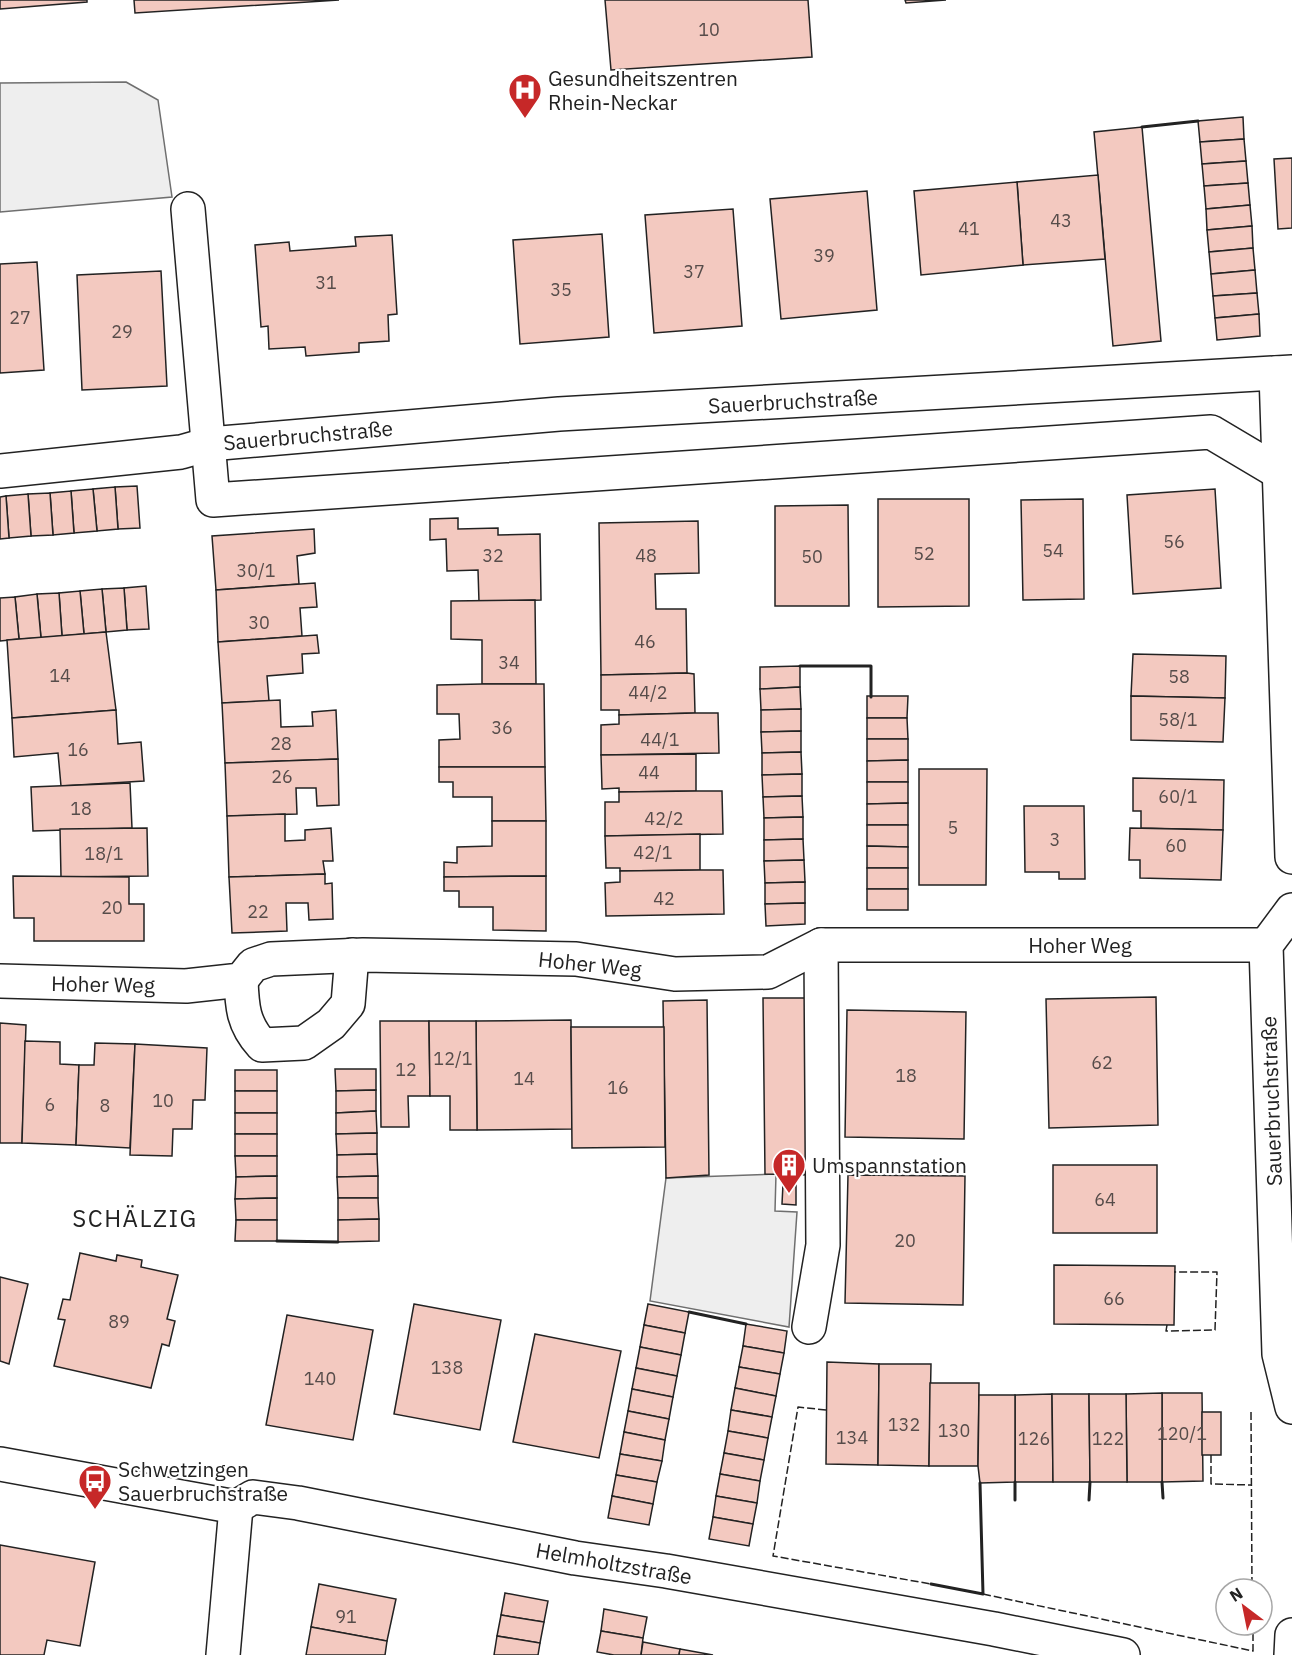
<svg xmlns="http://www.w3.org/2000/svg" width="1292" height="1655" font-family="'IBM Plex Sans',sans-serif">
<rect width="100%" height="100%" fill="#fff"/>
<g fill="#eee" stroke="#6f6f6f" stroke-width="1.5">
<polygon points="126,82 158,100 172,197 0,212 0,83"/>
<polygon points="776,1174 775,1211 797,1212 789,1327 650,1301 666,1178"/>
</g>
<g fill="#f3c9c0" stroke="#222" stroke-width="1.5">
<polygon points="0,0 87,0 87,2 0,9"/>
<polygon points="134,0 339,0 135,13"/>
<polygon points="605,0 808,0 812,57 611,70"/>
<polygon points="905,0 946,0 906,3"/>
<polygon points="1243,117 1244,139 1200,142 1198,121"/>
<polygon points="1142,127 1161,341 1113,346 1094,132"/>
<polygon points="1244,139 1246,161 1202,164 1200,142"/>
<polygon points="1292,158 1292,228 1278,229 1274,159"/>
<polygon points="1246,161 1248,183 1204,186 1202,164"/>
<polygon points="1098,175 1105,259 1023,265 1017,182"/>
<polygon points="1017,182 1023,265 921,275 914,191"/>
<polygon points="1248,183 1250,205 1206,209 1204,186"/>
<polygon points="867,191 877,310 781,319 770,199"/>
<polygon points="1250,205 1252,226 1207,230 1206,209"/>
<polygon points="733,209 742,326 654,333 645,215"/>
<polygon points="1252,226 1253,248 1209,252 1207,230"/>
<polygon points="602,234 609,337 520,344 513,240"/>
<polygon points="392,235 397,314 388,315 389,341 359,343 359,352 306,356 305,347 269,349 268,326 261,327 255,245 289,242 290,251 356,246 355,237"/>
<polygon points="1253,248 1255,270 1211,274 1209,252"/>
<polygon points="37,262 44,370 0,373 0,264"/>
<polygon points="1255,270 1257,293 1213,296 1211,274"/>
<polygon points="161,271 167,386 82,390 77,275"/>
<polygon points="1257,293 1259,314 1215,318 1213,296"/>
<polygon points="1259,314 1260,336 1217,340 1215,318"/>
<polygon points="137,486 140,528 118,529 115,487"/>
<polygon points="115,487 118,529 97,531 93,489"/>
<polygon points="93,489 97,531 74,533 71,491"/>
<polygon points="1215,489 1221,588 1133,594 1127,495"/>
<polygon points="71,491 74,533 53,535 50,493"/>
<polygon points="50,493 53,535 31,536 28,494"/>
<polygon points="28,494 31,536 9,538 6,496"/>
<polygon points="6,496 9,538 0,539 0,497"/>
<polygon points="878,499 969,499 969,606 878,607"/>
<polygon points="1083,499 1084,599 1023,600 1021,500"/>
<polygon points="848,505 849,606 775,606 775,506"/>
<polygon points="458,518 458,529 498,528 498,535 540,534 541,600 479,602 478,570 447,571 446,539 430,540 430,519"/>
<polygon points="698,521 699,573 655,574 656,609 686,609 687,673 601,675 599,523"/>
<polygon points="314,529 315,553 297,556 299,584 216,590 212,536"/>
<polygon points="315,583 317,607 300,608 302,636 218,642 216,590"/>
<polygon points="146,586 149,629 127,630 124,588"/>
<polygon points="124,588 127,630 106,632 102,589"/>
<polygon points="102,589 106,632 84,634 80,591"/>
<polygon points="80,591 84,634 62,636 59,593"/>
<polygon points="59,593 62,636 41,638 37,594"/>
<polygon points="37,594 41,638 19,639 15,597"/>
<polygon points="15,597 19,639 0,641 0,598"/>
<polygon points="535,600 536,684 482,684 482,640 451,639 451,601"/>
<polygon points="106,632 116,710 12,718 7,640"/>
<polygon points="317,635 319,653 302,654 303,673 267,676 269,701 222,703 218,642"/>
<polygon points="1133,654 1226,656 1225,698 1131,696"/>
<polygon points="800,666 800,687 760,689 760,667"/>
<polygon points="687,673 694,674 695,713 619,715 619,710 601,710 601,675"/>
<polygon points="482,684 544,684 545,767 439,767 439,740 460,739 459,714 437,714 437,685"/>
<polygon points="800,687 801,709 761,710 760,689"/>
<polygon points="867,696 908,696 907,718 867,718"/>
<polygon points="1131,696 1225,698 1223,742 1131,740"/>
<polygon points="280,700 281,727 313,726 312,712 336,710 338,759 225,763 222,703"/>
<polygon points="801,709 801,731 761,732 761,710"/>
<polygon points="116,710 118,744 141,742 144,781 61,786 58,753 14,757 12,718"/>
<polygon points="695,713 718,713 719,753 601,755 601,725 619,724 619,715"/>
<polygon points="867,718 907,718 908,739 867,739"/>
<polygon points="801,731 801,752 762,753 761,732"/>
<polygon points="867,739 908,739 908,760 867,761"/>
<polygon points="801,752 802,774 762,775 762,753"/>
<polygon points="696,754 696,791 619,792 619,788 602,789 601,755"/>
<polygon points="338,759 339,805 317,806 316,788 296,788 297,814 227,816 225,763"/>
<polygon points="908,760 908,782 867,782 867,761"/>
<polygon points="439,767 545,767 546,821 492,821 492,797 453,797 453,782 439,782"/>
<polygon points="919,769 987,769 986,885 919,885"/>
<polygon points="802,774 802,796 763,797 762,775"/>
<polygon points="1133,778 1224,780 1223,830 1141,828 1141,811 1133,811"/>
<polygon points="867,782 908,782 908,803 867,804"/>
<polygon points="130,783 132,828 33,831 31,787"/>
<polygon points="696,791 722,791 723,834 605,836 605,802 619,802 619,792"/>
<polygon points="802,796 803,817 764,818 763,797"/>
<polygon points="908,803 908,825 867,825 867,804"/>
<polygon points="1024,806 1084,806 1085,879 1059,879 1059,872 1025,872"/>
<polygon points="285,814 285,841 305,840 305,830 331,828 333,861 323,861 325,874 229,877 227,816"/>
<polygon points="803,817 803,839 764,840 764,818"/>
<polygon points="492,821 546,821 546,876 444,877 444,862 457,863 457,847 492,846"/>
<polygon points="867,825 908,825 908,847 867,846"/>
<polygon points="147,828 148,876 61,877 60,829"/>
<polygon points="1130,828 1223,830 1221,880 1140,878 1140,860 1129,860"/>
<polygon points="700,834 700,870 620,871 620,868 606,868 605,836"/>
<polygon points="803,839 804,860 764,861 764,840"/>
<polygon points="867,846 908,847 908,868 867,868"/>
<polygon points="804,860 805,882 765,883 764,861"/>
<rect x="867" y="868" width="41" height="21"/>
<polygon points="700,870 723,870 724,914 606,916 605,883 620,882 620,871"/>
<polygon points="325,874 325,884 332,883 333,919 309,920 308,903 286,903 287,931 232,933 229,877"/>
<polygon points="13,876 129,877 129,904 144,904 144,941 34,941 34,918 14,918"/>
<polygon points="546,876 546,931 493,930 493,907 459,907 459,891 444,891 444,877"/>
<polygon points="805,882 805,903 765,904 765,883"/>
<rect x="867" y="889" width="41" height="21"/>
<polygon points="805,903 805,924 766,926 765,904"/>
<polygon points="1156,997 1158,1125 1049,1128 1046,999"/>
<polygon points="763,998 808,998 811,1175 765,1174"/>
<polygon points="707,1000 709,1175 666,1178 663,1001"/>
<polygon points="847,1010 966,1012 964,1139 845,1137"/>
<polygon points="571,1020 572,1129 477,1130 476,1021"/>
<polygon points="380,1021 429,1021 430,1096 408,1096 409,1127 381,1127"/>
<polygon points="429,1021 476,1021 477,1130 450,1130 450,1096 430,1096"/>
<polygon points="0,1023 26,1025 22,1143 0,1143"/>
<polygon points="571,1027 664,1027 665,1147 572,1148"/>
<polygon points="25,1041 60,1042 60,1064 79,1065 76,1145 22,1143"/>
<polygon points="95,1043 135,1044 130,1148 76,1145 79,1065 94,1065"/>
<polygon points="135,1044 207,1048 205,1100 193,1100 192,1129 173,1129 172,1156 130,1155"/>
<polygon points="335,1069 376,1069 376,1090 336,1091"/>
<rect x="235" y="1070" width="42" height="21"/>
<polygon points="376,1090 376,1111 336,1113 336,1091"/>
<rect x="235" y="1091" width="42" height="22"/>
<polygon points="376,1111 377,1133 336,1134 336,1113"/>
<rect x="235" y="1113" width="42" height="21"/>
<polygon points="377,1133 377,1154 337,1155 336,1134"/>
<rect x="235" y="1134" width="42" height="22"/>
<polygon points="377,1154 378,1176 337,1177 337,1155"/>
<polygon points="235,1156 277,1156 277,1176 236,1177"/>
<rect x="1053" y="1165" width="104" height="68"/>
<polygon points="848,1175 965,1176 963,1305 845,1303"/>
<polygon points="277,1176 277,1198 235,1199 236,1177"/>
<polygon points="378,1176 378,1198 338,1198 337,1177"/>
<polygon points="783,1184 796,1184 796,1205 782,1204"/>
<polygon points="277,1198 277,1220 236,1220 235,1199"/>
<polygon points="338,1198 378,1198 379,1219 338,1220"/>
<polygon points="379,1219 379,1241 338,1242 338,1220"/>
<polygon points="236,1220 277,1220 277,1241 235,1241"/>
<polygon points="80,1253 116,1261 117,1255 142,1260 141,1267 178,1275 167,1319 175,1321 169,1346 162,1344 151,1388 54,1366 65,1320 58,1319 63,1299 70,1300"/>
<polygon points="1054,1265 1175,1266 1174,1325 1054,1324"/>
<polygon points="0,1277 28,1284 9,1364 0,1361"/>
<polygon points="414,1304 501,1320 480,1430 394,1414"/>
<polygon points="648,1304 689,1312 685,1333 644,1325"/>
<polygon points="287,1315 373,1330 353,1440 266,1425"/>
<polygon points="746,1324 787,1331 784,1353 743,1346"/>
<polygon points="644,1325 685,1333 681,1355 640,1347"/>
<polygon points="535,1334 621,1351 599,1458 513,1442"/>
<polygon points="743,1346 784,1353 780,1374 739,1367"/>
<polygon points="640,1347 681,1355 677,1376 636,1368"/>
<polygon points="827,1362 879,1364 878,1465 826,1464"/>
<polygon points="879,1364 931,1364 929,1466 878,1465"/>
<polygon points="739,1367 780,1374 776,1396 735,1388"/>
<polygon points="636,1368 677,1376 673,1397 632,1389"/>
<polygon points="930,1383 979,1383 978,1466 929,1466"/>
<polygon points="735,1388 776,1396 772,1417 731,1410"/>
<polygon points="632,1389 673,1397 669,1419 628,1411"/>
<polygon points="1162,1393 1202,1393 1203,1481 1162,1482"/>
<polygon points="1162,1393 1162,1482 1127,1482 1126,1394"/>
<polygon points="1052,1394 1053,1482 1015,1482 1015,1395"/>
<polygon points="1052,1394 1089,1394 1090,1482 1053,1482"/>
<polygon points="1089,1394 1126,1394 1127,1482 1090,1482"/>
<polygon points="979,1395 1015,1395 1015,1482 980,1483 978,1466"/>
<polygon points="731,1410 772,1417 768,1438 728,1431"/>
<polygon points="628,1411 669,1419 665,1440 624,1432"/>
<rect x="1202" y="1412" width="19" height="43"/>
<polygon points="728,1431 768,1438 764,1460 724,1453"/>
<polygon points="624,1432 665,1440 662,1461 620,1454"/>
<polygon points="724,1453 764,1460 760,1481 720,1474"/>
<polygon points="620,1454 662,1461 657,1482 616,1475"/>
<polygon points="720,1474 760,1481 757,1503 716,1496"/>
<polygon points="616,1475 657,1482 653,1504 612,1496"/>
<polygon points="612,1496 653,1504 649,1525 608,1518"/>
<polygon points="716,1496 757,1503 753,1524 713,1517"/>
<polygon points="713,1517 753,1524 749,1546 709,1539"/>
<polygon points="0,1545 95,1562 80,1646 47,1640 44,1655 0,1655"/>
<polygon points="319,1584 396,1599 387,1641 311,1627"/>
<polygon points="505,1593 548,1601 544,1622 501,1615"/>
<polygon points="604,1609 647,1617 643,1638 601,1631"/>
<polygon points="501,1615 544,1622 540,1643 497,1636"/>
<polygon points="311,1627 387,1641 385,1655 306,1655"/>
<polygon points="601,1631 643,1638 641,1655 614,1655 597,1652"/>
<polygon points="497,1636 540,1643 538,1655 494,1655"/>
<polygon points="643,1642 680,1649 679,1655 641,1655"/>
<polygon points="680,1649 713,1655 679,1655"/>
</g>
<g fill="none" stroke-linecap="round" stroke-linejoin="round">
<defs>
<g id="street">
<polyline points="188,209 213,500 1211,432 1280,473"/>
<polyline points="1276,373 1292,857"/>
<polyline points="0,471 181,452 209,444 559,414 1292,372"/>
<polyline points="1292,910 1266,945 1279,1354 1292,1407"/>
<path d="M241,980C242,1007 243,1024 262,1045L304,1043L331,1024L348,1004L352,955"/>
<polyline points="0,981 186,986 241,980 253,965 271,959 363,955 576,959 675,974 768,972 821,945 1266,945"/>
<polyline points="809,1327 823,1245 821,945"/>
<polyline points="0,1464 236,1507"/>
<polyline points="236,1507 253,1497 298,1503 575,1558 666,1571 994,1629 1123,1655"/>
<polyline points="223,1655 236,1507"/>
<polyline points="1291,1655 1292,1635"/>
</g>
</defs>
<use href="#street" stroke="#222" stroke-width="36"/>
<use href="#street" stroke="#fff" stroke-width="33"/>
<g stroke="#222" stroke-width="1.5" stroke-dasharray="8 3" stroke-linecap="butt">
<polyline points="1167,1325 1166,1331 1215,1330 1217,1272 1174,1272"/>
<polyline points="826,1410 798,1407 773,1556 931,1584"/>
<polyline points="1251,1412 1252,1589"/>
<polyline points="1211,1455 1211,1484 1251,1485"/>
<polyline points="983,1594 1253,1651 1253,1625"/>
</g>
<g stroke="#222" stroke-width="3">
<polyline points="1142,127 1198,121"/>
<polyline points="800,666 871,666 871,697"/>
<polyline points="277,1241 338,1242"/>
<polyline points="689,1312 746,1324"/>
<polyline points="1015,1482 1015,1500"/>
<polyline points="1162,1482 1163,1498"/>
<polyline points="1089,1500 1090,1482"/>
<polyline points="931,1584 983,1594 980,1483"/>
</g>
</g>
<defs>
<symbol id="hospital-pin" viewBox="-11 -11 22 30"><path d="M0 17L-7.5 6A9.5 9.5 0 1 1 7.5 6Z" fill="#c62828" stroke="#fff"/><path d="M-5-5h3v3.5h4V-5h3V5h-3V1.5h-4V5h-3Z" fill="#fff"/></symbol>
<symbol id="building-pin" viewBox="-11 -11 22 30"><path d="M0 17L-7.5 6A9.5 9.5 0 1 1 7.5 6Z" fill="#c62828" stroke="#fff"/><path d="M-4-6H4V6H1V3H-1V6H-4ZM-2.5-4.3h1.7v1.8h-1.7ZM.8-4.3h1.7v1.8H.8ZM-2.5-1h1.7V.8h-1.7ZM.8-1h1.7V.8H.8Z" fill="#fff"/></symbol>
<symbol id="bus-pin" viewBox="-11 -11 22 30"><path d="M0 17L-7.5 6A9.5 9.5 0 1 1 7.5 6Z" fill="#c62828" stroke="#fff"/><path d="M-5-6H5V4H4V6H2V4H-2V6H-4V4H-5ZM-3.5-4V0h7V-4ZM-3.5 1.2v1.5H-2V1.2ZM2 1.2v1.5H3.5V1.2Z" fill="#fff"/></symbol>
</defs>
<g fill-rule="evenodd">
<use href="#hospital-pin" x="506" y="71" width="38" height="52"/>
<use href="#building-pin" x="770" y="1146" width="38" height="52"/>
<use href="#bus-pin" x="76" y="1462" width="38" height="52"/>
</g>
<g text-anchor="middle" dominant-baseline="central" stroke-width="4.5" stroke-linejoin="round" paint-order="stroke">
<g font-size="18" fill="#564c4a">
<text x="709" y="29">10</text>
<text x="1061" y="220">43</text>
<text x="969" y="228">41</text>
<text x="824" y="255">39</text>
<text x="694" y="271">37</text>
<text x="326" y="282">31</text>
<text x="561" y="289">35</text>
<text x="20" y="317">27</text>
<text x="122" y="331">29</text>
<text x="1174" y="541">56</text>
<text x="1053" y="550">54</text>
<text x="924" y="553">52</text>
<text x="493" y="555">32</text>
<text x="646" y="555">48</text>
<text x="812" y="556">50</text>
<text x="256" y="570">30/1</text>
<text x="259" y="622">30</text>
<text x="645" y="641">46</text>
<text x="509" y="662">34</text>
<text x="60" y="675">14</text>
<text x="1179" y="676">58</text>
<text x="648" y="692">44/2</text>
<text x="1178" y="719">58/1</text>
<text x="502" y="727">36</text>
<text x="660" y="739">44/1</text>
<text x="281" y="743">28</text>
<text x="78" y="749">16</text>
<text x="649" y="772">44</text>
<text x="282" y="776">26</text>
<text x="1178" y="796">60/1</text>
<text x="81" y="808">18</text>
<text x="664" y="818">42/2</text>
<text x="953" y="827">5</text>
<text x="1055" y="839">3</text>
<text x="1176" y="845">60</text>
<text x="653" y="852">42/1</text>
<text x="104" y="853">18/1</text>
<text x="664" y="898">42</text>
<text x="112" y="907">20</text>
<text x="258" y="911">22</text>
<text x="453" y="1058">12/1</text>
<text x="1102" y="1062">62</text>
<text x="406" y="1069">12</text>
<text x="906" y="1075">18</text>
<text x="524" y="1078">14</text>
<text x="618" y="1087">16</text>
<text x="163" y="1100">10</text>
<text x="50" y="1104">6</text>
<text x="105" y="1105">8</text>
<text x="1105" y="1199">64</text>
<text x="905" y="1240">20</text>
<text x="1114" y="1298">66</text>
<text x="119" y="1321">89</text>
<text x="447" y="1367">138</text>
<text x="320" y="1378">140</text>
<text x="904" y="1424">132</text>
<text x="954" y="1430">130</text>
<text x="1182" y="1433">120/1</text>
<text x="852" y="1437">134</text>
<text x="1034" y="1438">126</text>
<text x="1108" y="1438">122</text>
<text x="346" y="1616">91</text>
</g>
<g font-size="21" fill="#222" stroke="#fff" text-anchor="start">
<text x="548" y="78">Gesundheitszentren<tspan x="548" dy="24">Rhein-Neckar</tspan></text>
<text x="812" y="1165">Umspannstation</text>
<text x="118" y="1469">Schwetzingen<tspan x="118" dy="24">Sauerbruchstraße</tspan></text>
</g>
<g font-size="21" fill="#222" stroke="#fff">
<text transform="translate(793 401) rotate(-3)">Sauerbruchstraße</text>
<text transform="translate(308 435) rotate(-5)">Sauerbruchstraße</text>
<text x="1080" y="945">Hoher Weg</text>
<text transform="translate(590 964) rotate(6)">Hoher Weg</text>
<text transform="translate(103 984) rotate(1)">Hoher Weg</text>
<text transform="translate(1271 1101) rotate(-92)">Sauerbruchstraße</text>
<text transform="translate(614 1563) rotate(10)">Helmholtzstraße</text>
</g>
<g font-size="24" letter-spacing="1.5" fill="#222" stroke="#fff">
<text x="135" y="1218">SCHÄLZIG</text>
</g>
</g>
<g transform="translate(1244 1607) rotate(328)"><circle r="28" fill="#ffffff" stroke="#a7a7a7" stroke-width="1.5"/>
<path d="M0-4.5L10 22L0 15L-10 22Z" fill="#c62828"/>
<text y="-9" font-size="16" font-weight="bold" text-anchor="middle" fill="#222222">N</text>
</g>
</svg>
